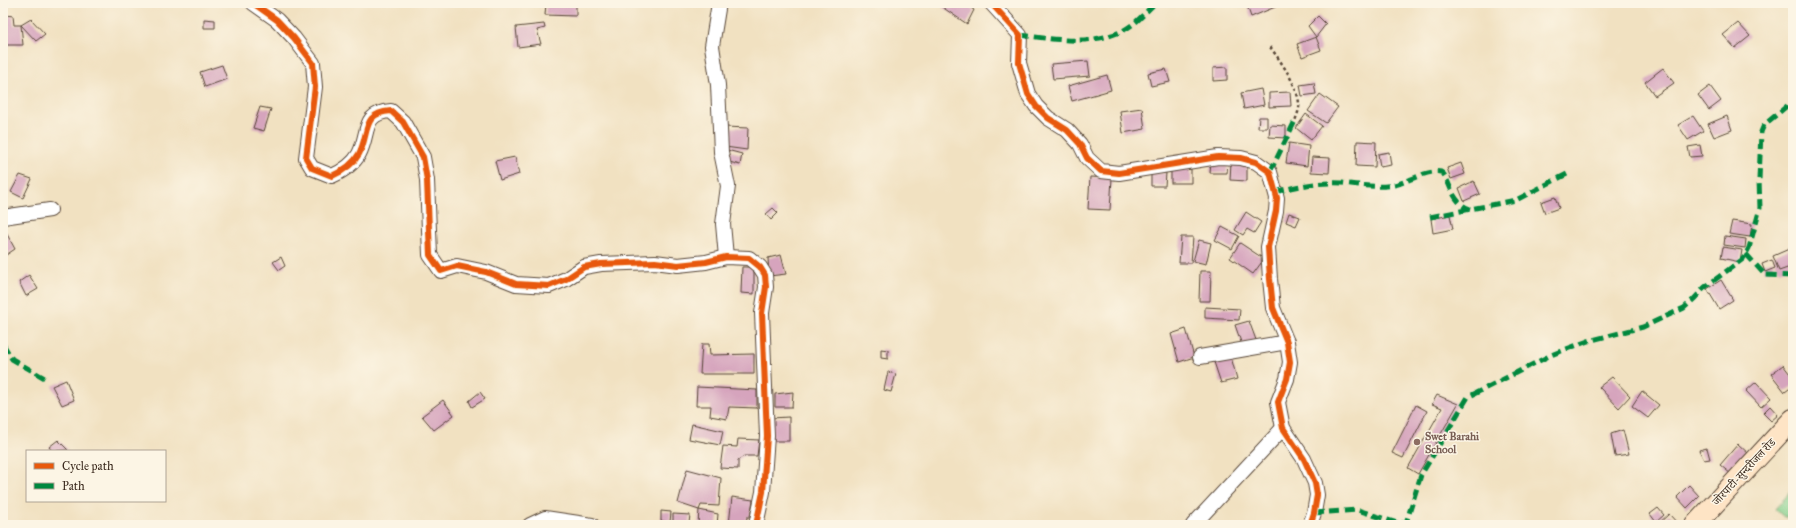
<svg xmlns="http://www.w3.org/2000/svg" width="1796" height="528" font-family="'IM FELL Great Primer','Noto Serif Devanagari',serif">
<rect width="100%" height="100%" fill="#fcf5e5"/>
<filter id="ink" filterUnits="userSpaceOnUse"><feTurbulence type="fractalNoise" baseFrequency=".025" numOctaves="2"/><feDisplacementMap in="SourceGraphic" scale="8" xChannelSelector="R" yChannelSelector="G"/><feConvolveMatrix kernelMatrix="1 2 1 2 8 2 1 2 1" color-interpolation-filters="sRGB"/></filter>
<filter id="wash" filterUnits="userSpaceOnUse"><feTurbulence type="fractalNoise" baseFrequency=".012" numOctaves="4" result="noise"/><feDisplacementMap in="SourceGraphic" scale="16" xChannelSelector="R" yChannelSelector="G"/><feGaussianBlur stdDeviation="0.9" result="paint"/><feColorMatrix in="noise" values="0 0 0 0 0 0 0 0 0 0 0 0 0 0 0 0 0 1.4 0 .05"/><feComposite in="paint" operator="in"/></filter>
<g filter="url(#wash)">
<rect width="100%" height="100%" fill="#f1e1c1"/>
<polygon fill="#85d08d" stroke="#607d56" points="1793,489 1793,517 1784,517 1775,509"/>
<g id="blocks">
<g fill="#d6a4bd">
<polygon points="546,3 576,4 576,16 545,15"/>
<polygon points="944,3 964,3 974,10 967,24 942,7"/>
<polygon points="1246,3 1285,3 1251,17"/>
<polygon points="3,8 5,8 6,15 13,16 14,25 21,25 23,45 3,45"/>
<polygon points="1318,16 1326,24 1316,37 1321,50 1302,57 1297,44 1316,37 1308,26"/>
<polygon points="31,19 45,34 36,41 21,25"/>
<polygon points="204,19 215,20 215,28 204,28"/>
<polygon points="1738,23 1750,36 1735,48 1723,35"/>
<polygon points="544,24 545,28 537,30 541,44 518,47 516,27"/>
<polygon points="1088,61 1090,76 1053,79 1051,64"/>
<polygon points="222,65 227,79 205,87 200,72"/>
<polygon points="1227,67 1227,80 1213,81 1213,68"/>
<polygon points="1663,68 1674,83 1655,96 1645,82"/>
<polygon points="1166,69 1170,82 1151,86 1148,73"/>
<polygon points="1107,75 1111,90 1072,101 1068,86"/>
<polygon points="1314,83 1316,94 1302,96 1300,85"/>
<polygon points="1710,86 1721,101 1709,110 1698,95"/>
<polygon points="1261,89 1264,105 1244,109 1241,93"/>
<polygon points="1290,92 1291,106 1269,107 1269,93"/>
<polygon points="1320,94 1338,107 1326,123 1308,111"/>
<polygon points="260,107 271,109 264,131 253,128"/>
<polygon points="1142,108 1145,129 1123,133 1120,111"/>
<polygon points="1306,114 1322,126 1311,140 1296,128"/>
<polygon points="1693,116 1703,131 1688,140 1678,125"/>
<polygon points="1727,116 1732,130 1714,137 1708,124"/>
<polygon points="1259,117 1267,117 1267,128 1258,128"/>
<polygon points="1270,125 1286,126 1286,138 1269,137"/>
<polygon points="725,127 748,128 747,150 725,147"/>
<polygon points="1357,141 1376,142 1375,167 1356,166"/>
<polygon points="1289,143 1309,146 1307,166 1286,163"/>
<polygon points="1700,145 1702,156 1690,157 1688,147"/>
<polygon points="727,150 742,154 740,165 726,161"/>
<polygon points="1389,152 1391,165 1380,167 1378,154"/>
<polygon points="515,157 519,174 500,180 495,161"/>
<polygon points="1312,157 1330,158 1329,173 1311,172"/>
<polygon points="1211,161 1228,162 1227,173 1210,173"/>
<polygon points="1231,162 1247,163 1247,181 1230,180"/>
<polygon points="1461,163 1465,174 1451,179 1447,168"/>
<rect x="1171" y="169" width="20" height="14"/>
<polygon points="1151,173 1166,173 1165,186 1151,186"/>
<polygon points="20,175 32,179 23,198 11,192"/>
<polygon points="1090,177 1112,178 1110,210 1088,209"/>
<polygon points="1474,181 1480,194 1464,201 1459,188"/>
<polygon points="1555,197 1559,208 1545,213 1541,202"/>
<polygon points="773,208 778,213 771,220 766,214"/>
<polygon points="1246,212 1261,222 1254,233 1247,229 1243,235 1235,230"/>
<polygon points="1289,213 1300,217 1296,226 1286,222"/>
<polygon points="1450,215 1453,229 1433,233 1431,219"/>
<polygon points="1732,221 1752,224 1750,237 1729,234"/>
<polygon points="3,227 15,249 3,257"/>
<polygon points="1222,227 1239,236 1232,249 1215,240"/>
<polygon points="1725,236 1746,239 1745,248 1724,245"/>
<polygon points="1181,237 1193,237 1191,263 1179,263"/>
<polygon points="1199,240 1211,243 1206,264 1193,261"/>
<polygon points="1240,243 1264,259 1253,274 1230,258"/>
<polygon points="1723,247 1742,250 1740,262 1721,258"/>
<polygon points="1789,249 1793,258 1793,266 1779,271 1773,256"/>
<polygon points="781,255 786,274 769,276 768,258"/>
<polygon points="281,257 285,266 279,270 273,262"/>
<polygon points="1772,260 1775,268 1765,272 1762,264"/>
<polygon points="742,267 754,267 754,294 741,293"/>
<polygon points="1200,271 1211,271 1210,301 1199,301"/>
<polygon points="29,275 38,289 26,296 19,282"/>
<polygon points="1721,280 1733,300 1719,309 1707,289"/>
<polygon points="1205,307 1240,309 1239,320 1205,318"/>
<polygon points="1249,321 1256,340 1242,345 1235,325"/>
<polygon points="1186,329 1194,357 1179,362 1171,334"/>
<polygon points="702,344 709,344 710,355 754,354 754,374 700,374"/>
<polygon points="881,349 888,350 888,359 881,358"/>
<polygon points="1231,357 1237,379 1221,383 1214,362"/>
<polygon points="1783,365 1793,378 1793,386 1785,392 1771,374"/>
<polygon points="888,372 896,374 891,392 884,390"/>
<polygon points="1612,377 1630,396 1619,408 1599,387"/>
<polygon points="66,380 74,400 62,405 52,386"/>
<polygon points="1756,382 1771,398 1761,407 1746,391"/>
<polygon points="697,387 757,390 757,408 729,407 727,419 710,416 711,406 696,406"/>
<polygon points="1642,391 1659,405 1648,418 1632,406"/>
<polygon points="480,392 485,399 472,407 469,401"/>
<polygon points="793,392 792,407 775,407 775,394"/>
<polygon points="1437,395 1458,404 1418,474 1408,468 1442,408 1432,404"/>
<polygon points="443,400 454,415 434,430 422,416"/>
<polygon points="1416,405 1427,411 1403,458 1392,453"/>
<polygon points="1770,406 1778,415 1771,421 1763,413"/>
<polygon points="789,417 789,441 770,441 771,418"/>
<polygon points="692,424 723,431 720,445 689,439"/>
<polygon points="1623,430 1629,454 1615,456 1611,434"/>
<polygon points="738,439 759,440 757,456 744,456 738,460 738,469 720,468 723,446 737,447"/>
<polygon points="58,440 68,450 52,451 49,447"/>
<polygon points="1738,444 1749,454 1731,474 1720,465"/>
<polygon points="1707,448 1710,459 1704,460 1699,450"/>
<polygon points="687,469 721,478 719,506 701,505 699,510 678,503"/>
<polygon points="1689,485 1699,496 1687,508 1677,497"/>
<polygon points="732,497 753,500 750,517 747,517 746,525 729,525"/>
<polygon points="1658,508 1664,515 1656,522 1650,514"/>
<polygon points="699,510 718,514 717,525 698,524"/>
<polygon points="661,511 671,512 670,522 661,521"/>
<polygon points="673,514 690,515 689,523 673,522"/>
<polygon points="1669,514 1679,525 1657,525"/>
</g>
</g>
</g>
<g filter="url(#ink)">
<use href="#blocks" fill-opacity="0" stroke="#564536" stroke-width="1"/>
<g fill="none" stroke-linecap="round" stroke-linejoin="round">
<defs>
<g id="minor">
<path d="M253,3L277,20L294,38L313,63L315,87L306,158L312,168L332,176C343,171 353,165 359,154C370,133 361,113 391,111L403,122L423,157L427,180L430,255L441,271L457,266L486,272L516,284L549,286L566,279L584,267L601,264L655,262L678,265L706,262L726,257L749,258L760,267L765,275L766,287L762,313L767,436L763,492L756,525"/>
<polyline points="719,3 712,46 718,85 721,152 728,186 723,224 726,257"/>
<polyline points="991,3 1020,35 1019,63 1028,94 1036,106 1048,118 1067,130 1080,144 1087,158 1101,171 1119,173 1218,157 1241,158 1256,162 1270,172 1277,198 1276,211 1268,247 1270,279 1273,308 1287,342 1290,362 1287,379 1278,402 1283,428 1304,459 1315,483 1317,495 1314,513 1310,525"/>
<polyline points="3,217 50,210"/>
<polyline points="1200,357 1287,342"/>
<polyline points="530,525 545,518 592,525"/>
<polyline points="1193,525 1283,428"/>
</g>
<polyline id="secondary" points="1695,525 1793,419"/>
</defs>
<use href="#minor" stroke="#564536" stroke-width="16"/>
<use href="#secondary" stroke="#564536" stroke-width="22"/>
<path stroke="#564536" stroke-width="2.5" stroke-dasharray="3 3" stroke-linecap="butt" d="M1270,47C1281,61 1297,85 1299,103C1300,109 1297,115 1295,121"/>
<use href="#minor" stroke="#fff" stroke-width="14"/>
<use href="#secondary" stroke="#fee4c5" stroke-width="20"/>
<g stroke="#00873e" stroke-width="5" stroke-dasharray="10 5" stroke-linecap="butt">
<path d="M1020,35C1053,39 1090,46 1122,31C1135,25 1145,13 1155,3"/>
<polyline points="1270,172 1295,121"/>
<path d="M1275,192C1297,186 1318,182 1342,183C1359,185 1376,188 1394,185C1406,183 1428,169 1441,172C1449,175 1450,203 1470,209"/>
<polyline points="1430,217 1516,200 1567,174"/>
<polyline points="1746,254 1765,275 1793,276"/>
<polyline points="3,344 12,359 48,380"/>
<polyline points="1314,513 1358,510 1397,523 1406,523 1421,475 1468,397 1551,355 1588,341 1643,327 1684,308 1694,299 1705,287 1743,259 1749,248 1760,208 1759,180 1761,132 1764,125 1793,101"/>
</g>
<defs>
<g id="cycleway">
<path d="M253,3L277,20L294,38L313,63L315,87L306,158L312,168L332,176C343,171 353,165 359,154C370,133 361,113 391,111L403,122L423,157L427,180L430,255L441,271L457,266L486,272L516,284L549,286L566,279L584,267L601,264L655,262L678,265L706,262L726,257L749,258L760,267L765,275L766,287L762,313L767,436L763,492L756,525"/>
<polyline points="991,3 1020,35 1019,63 1028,94 1036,106 1048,118 1067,130 1080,144 1087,158 1101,171 1119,173 1218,157 1241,158 1256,162 1270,172 1277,198 1276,211 1268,247 1270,279 1273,308 1287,342 1290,362 1287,379 1278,402 1283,428 1304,459 1315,483 1317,495 1314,513 1310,525"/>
</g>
</defs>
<use href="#cycleway" stroke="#fcf5e5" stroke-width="8"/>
<use href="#cycleway" stroke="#e8590c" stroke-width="6"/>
</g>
</g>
<circle fill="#8d6e63" stroke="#fcf5e5" stroke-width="1.5" cx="1417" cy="442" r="4"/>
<g text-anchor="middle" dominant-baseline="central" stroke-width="3" stroke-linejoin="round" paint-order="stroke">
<g font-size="11" font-weight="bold" fill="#785e54" stroke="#fcf5e5" text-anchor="start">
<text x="1425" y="436">Swet Barahi<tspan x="1425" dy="13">School</tspan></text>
</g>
<g font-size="11" fill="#3b2a1e" stroke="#fcf5e5">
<text transform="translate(1744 472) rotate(-47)">जोरपाटी-सुन्दरीजल रोड</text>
</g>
</g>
<rect width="1796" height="528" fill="none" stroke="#fcf5e5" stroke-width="16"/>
<rect x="26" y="450" width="140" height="52" fill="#fcf5e5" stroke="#afa495"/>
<rect x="34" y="463" width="20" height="6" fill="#e8590c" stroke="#afa495"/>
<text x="62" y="470" font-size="12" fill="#3b2a1e">Cycle path</text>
<rect x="34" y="483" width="20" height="6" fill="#00873e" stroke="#afa495"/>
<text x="62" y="490" font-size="12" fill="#3b2a1e">Path</text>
</svg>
